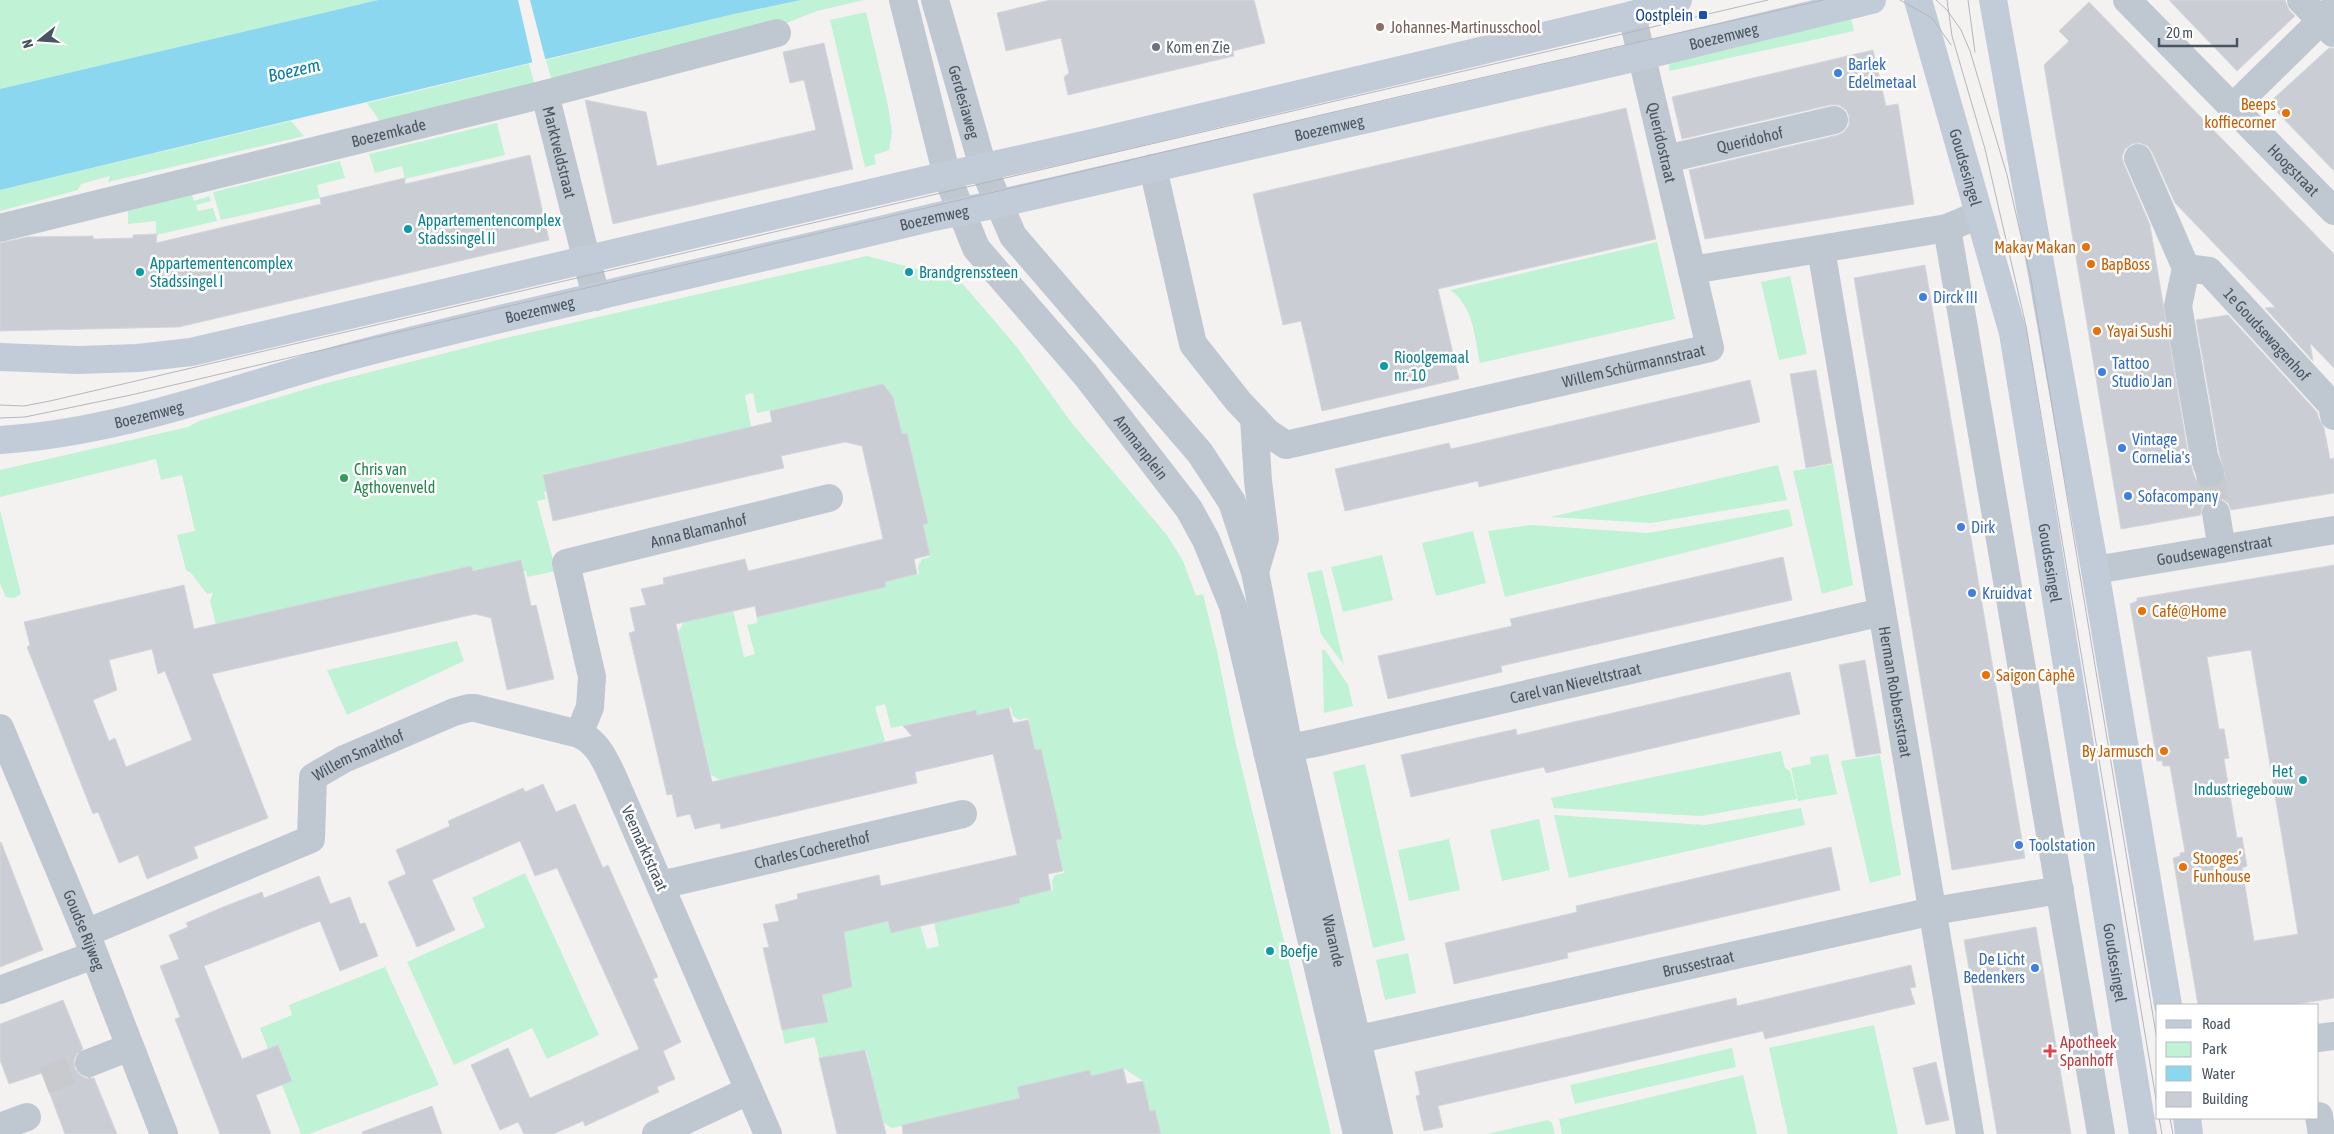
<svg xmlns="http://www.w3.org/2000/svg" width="2334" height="1134" font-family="'Asap Condensed',sans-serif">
<rect width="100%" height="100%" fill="#f4f1f1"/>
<g fill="#c0f2d5">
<polygon points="0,0 378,0 0,89"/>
<polygon points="801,0 864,0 817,11 771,29 552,81 546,60 734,14"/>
<polygon points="866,12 888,105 892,132 889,150 874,155 876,164 865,167 830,20"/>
<polygon points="1850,13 1854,31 1669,71 1669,61"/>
<polygon points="529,64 535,85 381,123 367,103"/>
<polygon points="291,121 304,136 108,182 110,176 81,184 78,190 0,211 0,190"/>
<polygon points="497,123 505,155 405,179 402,166 375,173 369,154"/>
<polygon points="340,161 345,178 317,185 320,198 221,220 213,192"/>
<polygon points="192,195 194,201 209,196 211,201 196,205 198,211 213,208 217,221 156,235 156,221 128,224 128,211"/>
<path d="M1657,242L1675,319L1480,363C1474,335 1474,307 1450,290Z"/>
<path d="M867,256L948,277L962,283L1016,346L1071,422L1167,535L1183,561L1196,596L1203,594L1217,651L1235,740L1331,1134H1161L1155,1110L1150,1111L1143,1081L1123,1068L1091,1076L1090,1070L1018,1087L1020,1098L892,1128L882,1122L864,1067L870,1065L866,1050L839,1054V1056L820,1060L814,1037L785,1044L782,1030L811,1026V1023L828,1019L824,1004L819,1005L817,938L876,918L877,924L888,921L891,933L919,921L927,949L939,946L934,923L1020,903L1019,898L1053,890L1052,881L1055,875L1064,873L1056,840L1061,839L1041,749L1035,750L1028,718L1019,720L1013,716L1011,707L977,715L975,710L891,728L885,704L875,707L887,748L720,780L710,774L678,632L684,622L732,605L744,657L755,654L747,625L757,623V617L774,613L773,608L801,607L886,587L885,582L919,574L918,566L922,559L930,557L923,525L928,523L907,433L902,434L895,402C876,405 859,393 840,394C822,396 805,405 788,412L786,407L757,413L753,393L745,395L752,432H730L643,451L644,457L618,463L616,458L585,465L586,470L559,476L558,471L543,474L547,491L544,492L546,499L537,501L556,571L527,577L526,571H473L471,566L216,624L210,601L213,593L207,594L191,573L186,570L177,535L195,531L182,475L161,480L156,459L0,497V470L188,427L199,421L323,384L501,339Z"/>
<polygon points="1790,276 1807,354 1779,360 1761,282"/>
<polygon points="1833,464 1853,585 1822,594 1793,471"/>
<polygon points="1778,465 1787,500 1651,523 1550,517"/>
<polygon points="1789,509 1793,526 1505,597 1488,531 1531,525 1648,533"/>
<polygon points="0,510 21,594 14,598 6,597 0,583"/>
<polygon points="1473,531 1486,583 1436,596 1422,543"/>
<polygon points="1382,555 1393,600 1343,612 1331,567"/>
<polygon points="1322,570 1344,665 1321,634 1307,573"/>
<polygon points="457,641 464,661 347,715 327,670"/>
<polygon points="1322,650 1325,650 1348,685 1353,706 1324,713"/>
<polygon points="1781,751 1785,768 1790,771 1797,799 1701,816 1554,808 1551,798"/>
<polygon points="1828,754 1837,794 1798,801 1791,768 1811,764 1810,757"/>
<polygon points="1880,755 1901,875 1870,883 1841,761"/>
<polygon points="1365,764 1405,940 1373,948 1333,772"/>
<polygon points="1801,808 1805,825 1569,878 1554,815 1705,825"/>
<polygon points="1539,819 1550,870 1502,881 1490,830"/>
<polygon points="1449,839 1460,890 1409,901 1398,850"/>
<polygon points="525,873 599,1035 547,1059 532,1028 454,1065 407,962 485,927 472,898"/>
<polygon points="1408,953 1416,993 1385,1000 1376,960"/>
<polygon points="385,967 439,1085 309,1134 301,1134 282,1085 278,1045 268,1049 260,1028 292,1015 289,1005"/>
<polygon points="1874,1025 1898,1134 1788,1134 1769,1048"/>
<polygon points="1732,1048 1736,1067 1575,1104 1570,1085"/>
<polygon points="1743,1075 1757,1134 1562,1134 1559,1119"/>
<polygon points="1548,1120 1552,1123 1555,1134 1487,1134"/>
</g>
<polygon fill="#8bd7f0" points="378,0 801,0 734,14 0,190 0,89"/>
<polygon fill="#f4f1f1" points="518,0 530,0 546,62 533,65"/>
<g fill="#cbcdd4" stroke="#d5d7dd" fill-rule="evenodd">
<polygon points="1050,0 1254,0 1265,43 1233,51 1234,56 1068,95 1064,77 1069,73 1061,38 1006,51 997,13"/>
<polygon points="2169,0 2285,0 2289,10 2295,16 2237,71"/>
<polygon points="2089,2 2334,254 2334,368 2310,343 2313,361 2265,308 2275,307 2175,203 2152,152 2148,146 2140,143 2132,144 2125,149 2122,157 2124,164 2150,225 2189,459 2195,478 2200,485 2207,488 2215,488 2222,483 2225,475 2219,452 2196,320 2228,315 2317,412 2319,419 2324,428 2330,459 2334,458 2334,493 2231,510 2228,503 2222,499 2213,498 2206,501 2202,507 2201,515 2121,529 2044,65 2069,41 2059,31"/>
<polygon points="824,43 853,169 613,224 585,100 646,112 657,166 816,130 804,80 790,83 783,52"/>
<polygon points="2329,48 2334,48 2334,171 2277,112 2281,109 2272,100"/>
<polygon points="1873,50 1886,106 1898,104 1914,204 1705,239 1689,170 1838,135 1844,132 1849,125 1849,116 1846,110 1839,105 1830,105 1682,139 1672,97"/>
<polygon points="1626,108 1656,239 1438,289 1459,379 1322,411 1301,321 1283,325 1253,194"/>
<polygon points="530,155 549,240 179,327 0,331 0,243 27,237 93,236 93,239 133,238 133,235 157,234 156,243 321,204 320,198 405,178 405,184"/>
<polygon points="1925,265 2025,858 1952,870 1854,278"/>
<polygon points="1816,370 1832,463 1806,468 1790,374"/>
<polygon points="1750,380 1760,422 1479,487 1478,481 1345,511 1335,469 1449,443 1451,449"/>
<polygon points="883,384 893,397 902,434 907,433 928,523 923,525 930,555 914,559 917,574 885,582 886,587 757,617 755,606 676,624 712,782 912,736 903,726 976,710 977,715 1009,708 1013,723 1028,720 1035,750 1041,749 1062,839 1056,840 1063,871 1048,874 1051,890 1019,898 1020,903 891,933 888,921 844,932 852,987 822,995 828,1022 782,1030 763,948 769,947 763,924 779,921 775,905 798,899 797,894 879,875 881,886 1017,855 993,754 915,772 917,783 721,829 720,823 695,829 690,814 677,817 672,794 667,795 629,633 635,631 630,608 646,605 641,589 664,584 663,578 745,559 748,571 883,539 862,446 845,442 781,456 784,468 553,521 543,475 772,422 770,411"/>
<polygon points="1783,557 1792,600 1501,666 1502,672 1388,699 1378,656 1512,626 1510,619"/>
<path d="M521,560L531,606L536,605L554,679L507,690L491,618L475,614L212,674L268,818L194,847L198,858L147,879L138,855L119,863L98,812L93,814L27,647L30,645L24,622L184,585L194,629L471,566L473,571ZM152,649L158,674L165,671L192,740L126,767L115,738L109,741L93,700L117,690L109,660Z"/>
<path d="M2334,565V998L2291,1005H2198L2173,858L2180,856V853L2185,852L2170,766H2163L2162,761H2157L2130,604L2137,601V598ZM2251,650L2298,934L2254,941L2242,868L2247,866L2242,837L2237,838L2224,759L2229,758L2224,729H2219L2207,657Z"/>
<polygon points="1865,660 1881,753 1856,757 1839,665"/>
<polygon points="1790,672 1800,714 1546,773 1544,767 1411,797 1401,755 1516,729 1517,735"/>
<polygon points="543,784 556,812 575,804 603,868 608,865 658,977 653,979 681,1042 663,1051 675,1079 657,1087 659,1092 585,1126 583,1121 553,1134 524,1134 518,1122 500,1130 471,1065 508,1048 530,1098 639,1049 557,868 535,876 520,841 432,880 455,930 417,947 388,882 406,874 396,850 450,826 448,821 523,788 525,792"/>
<polygon points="1,842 43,950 0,967 0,843"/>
<polygon points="1831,847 1840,890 1567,953 1568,958 1454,984 1445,943 1577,912 1576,906"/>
<polygon points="319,876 330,904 350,897 360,924 365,923 378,956 340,971 320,921 204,966 242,1059 278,1045 292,1081 256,1095 271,1134 220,1134 175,1019 180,1017 160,966 179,959 169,935 188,927 186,923 223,907 262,892 264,898"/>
<polygon points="2036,927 2071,1134 1997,1134 1964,940"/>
<polygon points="1911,965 1916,987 1910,988 1915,1004 1765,1039 1763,1031 1438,1106 1443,1127 1424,1131 1416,1096 1420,1095 1415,1072 1736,998 1737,1006"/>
<polygon points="63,1000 83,1049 77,1054 74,1060 75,1069 80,1075 86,1078 94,1078 117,1134 65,1134 42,1073 9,1084 0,1060 0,1024"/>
<polygon points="865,1050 886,1134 837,1134 819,1058"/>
<polygon points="1936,1062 1949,1120 1926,1125 1913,1068"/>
<polygon points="1123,1068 1127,1084 1143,1081 1150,1111 1155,1110 1161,1134 903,1134 902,1125 1020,1098 1017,1087 1090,1070 1091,1076"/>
<polygon points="432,1106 442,1134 363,1134 362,1132"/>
</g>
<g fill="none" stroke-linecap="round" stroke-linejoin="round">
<g stroke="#c9cacd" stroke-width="28" stroke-dasharray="28 14" stroke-linecap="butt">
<polyline points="2210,473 2216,513"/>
<polyline points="44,1080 89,1063"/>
</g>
<g stroke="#bfc8d1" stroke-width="28">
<path id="s1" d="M2127,0L2334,211"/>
<polyline points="2301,0 2333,33"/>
<path id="s2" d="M1632,15L1692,270"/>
<path id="s3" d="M545,94L596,297"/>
<polyline points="2233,107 2334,8"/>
<polyline points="2138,158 2186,268 2178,306 2204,456 2210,473"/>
<path id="s4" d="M1666,159L1834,120"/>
<path id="s5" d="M1153,168L1193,344L1238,401L1268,433L1286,445L1710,348L1692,270L1947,228L1978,215"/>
<path id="s6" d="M0,228L545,94L777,33"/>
<polyline points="1947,228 2101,1134"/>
<path id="s7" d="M1821,249L1970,1134"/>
<path id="s8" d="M2186,268L2209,271L2332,405L2334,416"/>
<polyline points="1254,418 1258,481 1265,538 1255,572"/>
<polyline points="2216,513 2222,549"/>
<path id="s9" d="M2095,570L2334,530"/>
<path id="s10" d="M0,728L86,933L164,1134"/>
<path id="s11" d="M1267,752L1315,743L1882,612"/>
<path id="s12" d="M661,885L963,814"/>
<path id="s13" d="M86,933L311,839L313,777L344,759L454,712L469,708H475L579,734"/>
<polyline points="0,990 94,955"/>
<polyline points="2318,1038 2334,1036"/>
<path id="s14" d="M1337,1044L1933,911L2060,890"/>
<polyline points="89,1063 130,1047"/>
<polyline points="2319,1116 2322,1134"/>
<polyline points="0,1127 27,1117"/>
<polyline points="656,1134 748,1091"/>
<path id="s15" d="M768,1134L614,779C606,762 598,742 579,734L590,707L592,677L566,563L829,498"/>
</g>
<g stroke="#bfc8d1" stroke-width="28">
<path id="s16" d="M903,0L947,176L976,248L1085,374L1189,509L1206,540L1233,606L1357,1134"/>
<path id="s17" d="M935,0L983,167L1013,236L1200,453L1232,502L1255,572L1289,748L1379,1134"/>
</g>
<g stroke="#c2ccd8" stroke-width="28">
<path id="s18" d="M1918,0L2013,333L2143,1134"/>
<polyline points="1993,0 2095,570 2168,1005"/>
<polyline points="0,357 78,360 138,358 191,352 922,181 1097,142 1632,15 1678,0"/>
<path id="s19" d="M0,440C126,432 244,384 366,352C554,304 745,263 934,217L997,204L1642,56L1872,0"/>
<polyline points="2187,1118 2189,1134"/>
</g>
<g stroke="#b3b6bc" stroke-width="1">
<polyline points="1900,0 1932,18 1951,45"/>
<polyline points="1936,0 1947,10 1961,30 1970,51 2007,175 2031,279 2158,1046"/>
<polyline points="1947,0 1952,36 1985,149 2026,326 2158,1111"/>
<polyline points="1968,0 1975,52"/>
<polyline points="0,405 24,406 50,401 1768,0"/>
<polyline points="0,418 25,417 131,395 1402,96 1823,0"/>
<polyline points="2159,1118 2162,1134"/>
<polyline points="2170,1118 2173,1134"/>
</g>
</g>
<rect fill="#1a4fb4" stroke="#fff" stroke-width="2" x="1698" y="10" width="10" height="10" rx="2.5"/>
<circle fill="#8d6e63" stroke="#fff" stroke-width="2" cx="1380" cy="27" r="5"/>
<circle fill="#6b7280" stroke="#fff" stroke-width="2" cx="1156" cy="47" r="5"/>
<g fill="#3f7fe0" stroke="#fff" stroke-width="2">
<circle cx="1838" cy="73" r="5"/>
<circle cx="1923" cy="297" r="5"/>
<circle cx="2102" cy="372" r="5"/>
<circle cx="2122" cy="448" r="5"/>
<circle cx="2128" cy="496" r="5"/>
<circle cx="1961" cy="527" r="5"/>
<circle cx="1972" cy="593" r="5"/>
<circle cx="2019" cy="845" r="5"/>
<circle cx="2035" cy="968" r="5"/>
</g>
<g fill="#e8710a" stroke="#fff" stroke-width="2">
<circle cx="2286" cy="113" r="5"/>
<circle cx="2086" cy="247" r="5"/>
<circle cx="2091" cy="264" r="5"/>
<circle cx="2097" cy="331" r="5"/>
<circle cx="2142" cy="611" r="5"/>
<circle cx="1986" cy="675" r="5"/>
<circle cx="2164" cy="751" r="5"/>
<circle cx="2183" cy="867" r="5"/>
</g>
<g fill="#0f9aa8" stroke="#fff" stroke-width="2">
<circle cx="408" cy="229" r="5"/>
<circle cx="140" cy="272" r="5"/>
<circle cx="909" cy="272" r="5"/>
<circle cx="1384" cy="366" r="5"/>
<circle cx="2303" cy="780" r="5"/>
<circle cx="1270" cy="951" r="5"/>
</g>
<circle fill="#2e9e5b" stroke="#fff" stroke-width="2" cx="344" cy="478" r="5"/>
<path fill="#e0444e" stroke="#fff" stroke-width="2" d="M2047.5 1043.5h5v5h5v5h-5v5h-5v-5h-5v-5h5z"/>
<g text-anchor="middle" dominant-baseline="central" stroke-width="5" stroke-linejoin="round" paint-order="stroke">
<g font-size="16" fill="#164399" stroke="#fff" text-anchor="end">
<text x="1693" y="15">Oostplein</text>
</g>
<g font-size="16" fill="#785e54" stroke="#fff" text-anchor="start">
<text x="1390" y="27">Johannes-Martinusschool</text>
</g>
<g font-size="16" fill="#485460" stroke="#fff">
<text stroke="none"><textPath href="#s19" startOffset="1771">Boezemweg</textPath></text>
<text stroke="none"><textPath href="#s17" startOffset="106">Gerdesiaweg</textPath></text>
<text stroke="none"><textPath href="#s19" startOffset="1366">Boezemweg</textPath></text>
<text stroke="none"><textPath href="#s6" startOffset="400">Boezemkade</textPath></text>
<text stroke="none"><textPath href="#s4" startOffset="86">Queridohof</textPath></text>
<text stroke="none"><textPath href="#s2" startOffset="131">Queridostraat</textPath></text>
<text stroke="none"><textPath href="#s3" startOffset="60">Marktveldstraat</textPath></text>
<text stroke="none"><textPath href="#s18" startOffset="174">Goudsesingel</textPath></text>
<text stroke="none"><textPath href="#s1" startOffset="238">Hoogstraat</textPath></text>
<text stroke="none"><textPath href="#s19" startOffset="961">Boezemweg</textPath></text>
<text stroke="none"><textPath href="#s19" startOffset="556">Boezemweg</textPath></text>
<text stroke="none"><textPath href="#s8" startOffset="109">1e Goudsewagenhof</textPath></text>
<text stroke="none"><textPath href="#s5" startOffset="675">Willem Schürmannstraat</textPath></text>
<text stroke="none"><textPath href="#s19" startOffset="151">Boezemweg</textPath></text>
<text stroke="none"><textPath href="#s16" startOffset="518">Ammanplein</textPath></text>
<text stroke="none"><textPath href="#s15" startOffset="758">Anna Blamanhof</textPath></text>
<text stroke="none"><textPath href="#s9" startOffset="121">Goudsewagenstraat</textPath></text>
<text stroke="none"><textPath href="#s18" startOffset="579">Goudsesingel</textPath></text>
<text stroke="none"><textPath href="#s11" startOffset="316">Carel van Nieveltstraat</textPath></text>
<text stroke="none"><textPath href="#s7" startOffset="449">Herman Robbersstraat</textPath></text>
<text stroke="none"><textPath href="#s13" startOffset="356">Willem Smalthof</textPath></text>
<text transform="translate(645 848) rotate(66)">Veemarktstraat</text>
<text stroke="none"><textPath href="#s12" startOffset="155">Charles Cocherethof</textPath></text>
<text stroke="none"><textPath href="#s10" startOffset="219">Goudse Rijweg</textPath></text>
<text stroke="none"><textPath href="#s17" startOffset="1045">Warande</textPath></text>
<text stroke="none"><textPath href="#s18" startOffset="984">Goudsesingel</textPath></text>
<text stroke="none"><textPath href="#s14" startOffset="370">Brussestraat</textPath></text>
</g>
<g font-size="16" fill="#5b616d" stroke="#fff" text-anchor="start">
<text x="1166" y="47">Kom en Zie</text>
</g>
<g font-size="16" fill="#366cbe" stroke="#fff" text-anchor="start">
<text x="1848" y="64">Barlek<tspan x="1848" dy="18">Edelmetaal</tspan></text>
<text x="1933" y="297">Dirck III</text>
<text x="2112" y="363">Tattoo<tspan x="2112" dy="18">Studio Jan</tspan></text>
<text x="2132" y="439">Vintage<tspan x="2132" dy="18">Cornelia's</tspan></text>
<text x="2138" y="496">Sofacompany</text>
<text x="1971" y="527">Dirk</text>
<text x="1982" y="593">Kruidvat</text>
<text x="2029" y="845">Toolstation</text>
<text x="2025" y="959" text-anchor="end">De Licht<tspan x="2025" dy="18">Bedenkers</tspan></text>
</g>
<g font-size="16" fill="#c56008" stroke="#fff" text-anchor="start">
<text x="2276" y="104" text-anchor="end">Beeps<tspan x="2276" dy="18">koffiecorner</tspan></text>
<text x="2076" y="247" text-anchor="end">Makay Makan</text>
<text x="2101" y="264">BapBoss</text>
<text x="2107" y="331">Yayai Sushi</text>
<text x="2152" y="611">Café@Home</text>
<text x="1996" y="675">Saigon Càphê</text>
<text x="2154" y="751" text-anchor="end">By Jarmusch</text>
<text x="2193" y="858">Stooges’<tspan x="2193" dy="18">Funhouse</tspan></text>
</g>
<g font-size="16" fill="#0d838f" stroke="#fff" text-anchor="start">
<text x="418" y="220">Appartementencomplex<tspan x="418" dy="18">Stadssingel II</tspan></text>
<text x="150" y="263">Appartementencomplex<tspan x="150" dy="18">Stadssingel I</tspan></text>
<text x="919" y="272">Brandgrenssteen</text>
<text x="1394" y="357">Rioolgemaal<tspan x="1394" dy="18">nr. 10</tspan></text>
<text x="2293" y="771" text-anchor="end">Het<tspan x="2293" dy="18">Industriegebouw</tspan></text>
<text x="1280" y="951">Boefje</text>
</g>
<g font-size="16" fill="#27864d" stroke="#fff" text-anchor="start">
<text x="354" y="469">Chris van<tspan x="354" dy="18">Agthovenveld</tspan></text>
</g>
<g font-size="16" fill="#be3a42" stroke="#fff" text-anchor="start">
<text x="2060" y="1042">Apotheek<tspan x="2060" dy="18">Spanhoff</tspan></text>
</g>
<g font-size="18" font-style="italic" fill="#087da4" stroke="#fff">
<text transform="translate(294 70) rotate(-13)">Boezem</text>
</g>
</g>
<rect x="2156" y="1004" width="162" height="115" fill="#ffffff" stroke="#b6bbbf"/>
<rect x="2166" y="1020" width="25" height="8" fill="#c2ccd8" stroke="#b6bbbf"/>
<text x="2202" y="1029" font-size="15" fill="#485460">Road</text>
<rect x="2166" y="1042" width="25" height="15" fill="#c0f2d5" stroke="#b6bbbf"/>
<text x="2202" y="1054" font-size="15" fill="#485460">Park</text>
<rect x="2166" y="1066" width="25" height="15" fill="#8bd7f0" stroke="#b6bbbf"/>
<text x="2202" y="1079" font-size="15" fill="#485460">Water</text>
<rect x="2166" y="1092" width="25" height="15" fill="#cbcdd4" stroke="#b6bbbf"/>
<text x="2202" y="1104" font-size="15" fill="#485460">Building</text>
<g transform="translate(40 40) rotate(253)" stroke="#ffffff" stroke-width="4" paint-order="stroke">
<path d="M0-4L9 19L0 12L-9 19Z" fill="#485460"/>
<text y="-8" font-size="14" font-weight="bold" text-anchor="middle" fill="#485460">N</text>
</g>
<path d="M2159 38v8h78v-8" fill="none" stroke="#485460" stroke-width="2.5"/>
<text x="2166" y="38" font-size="15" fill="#485460" stroke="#ffffff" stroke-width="4" paint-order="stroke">20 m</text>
</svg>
